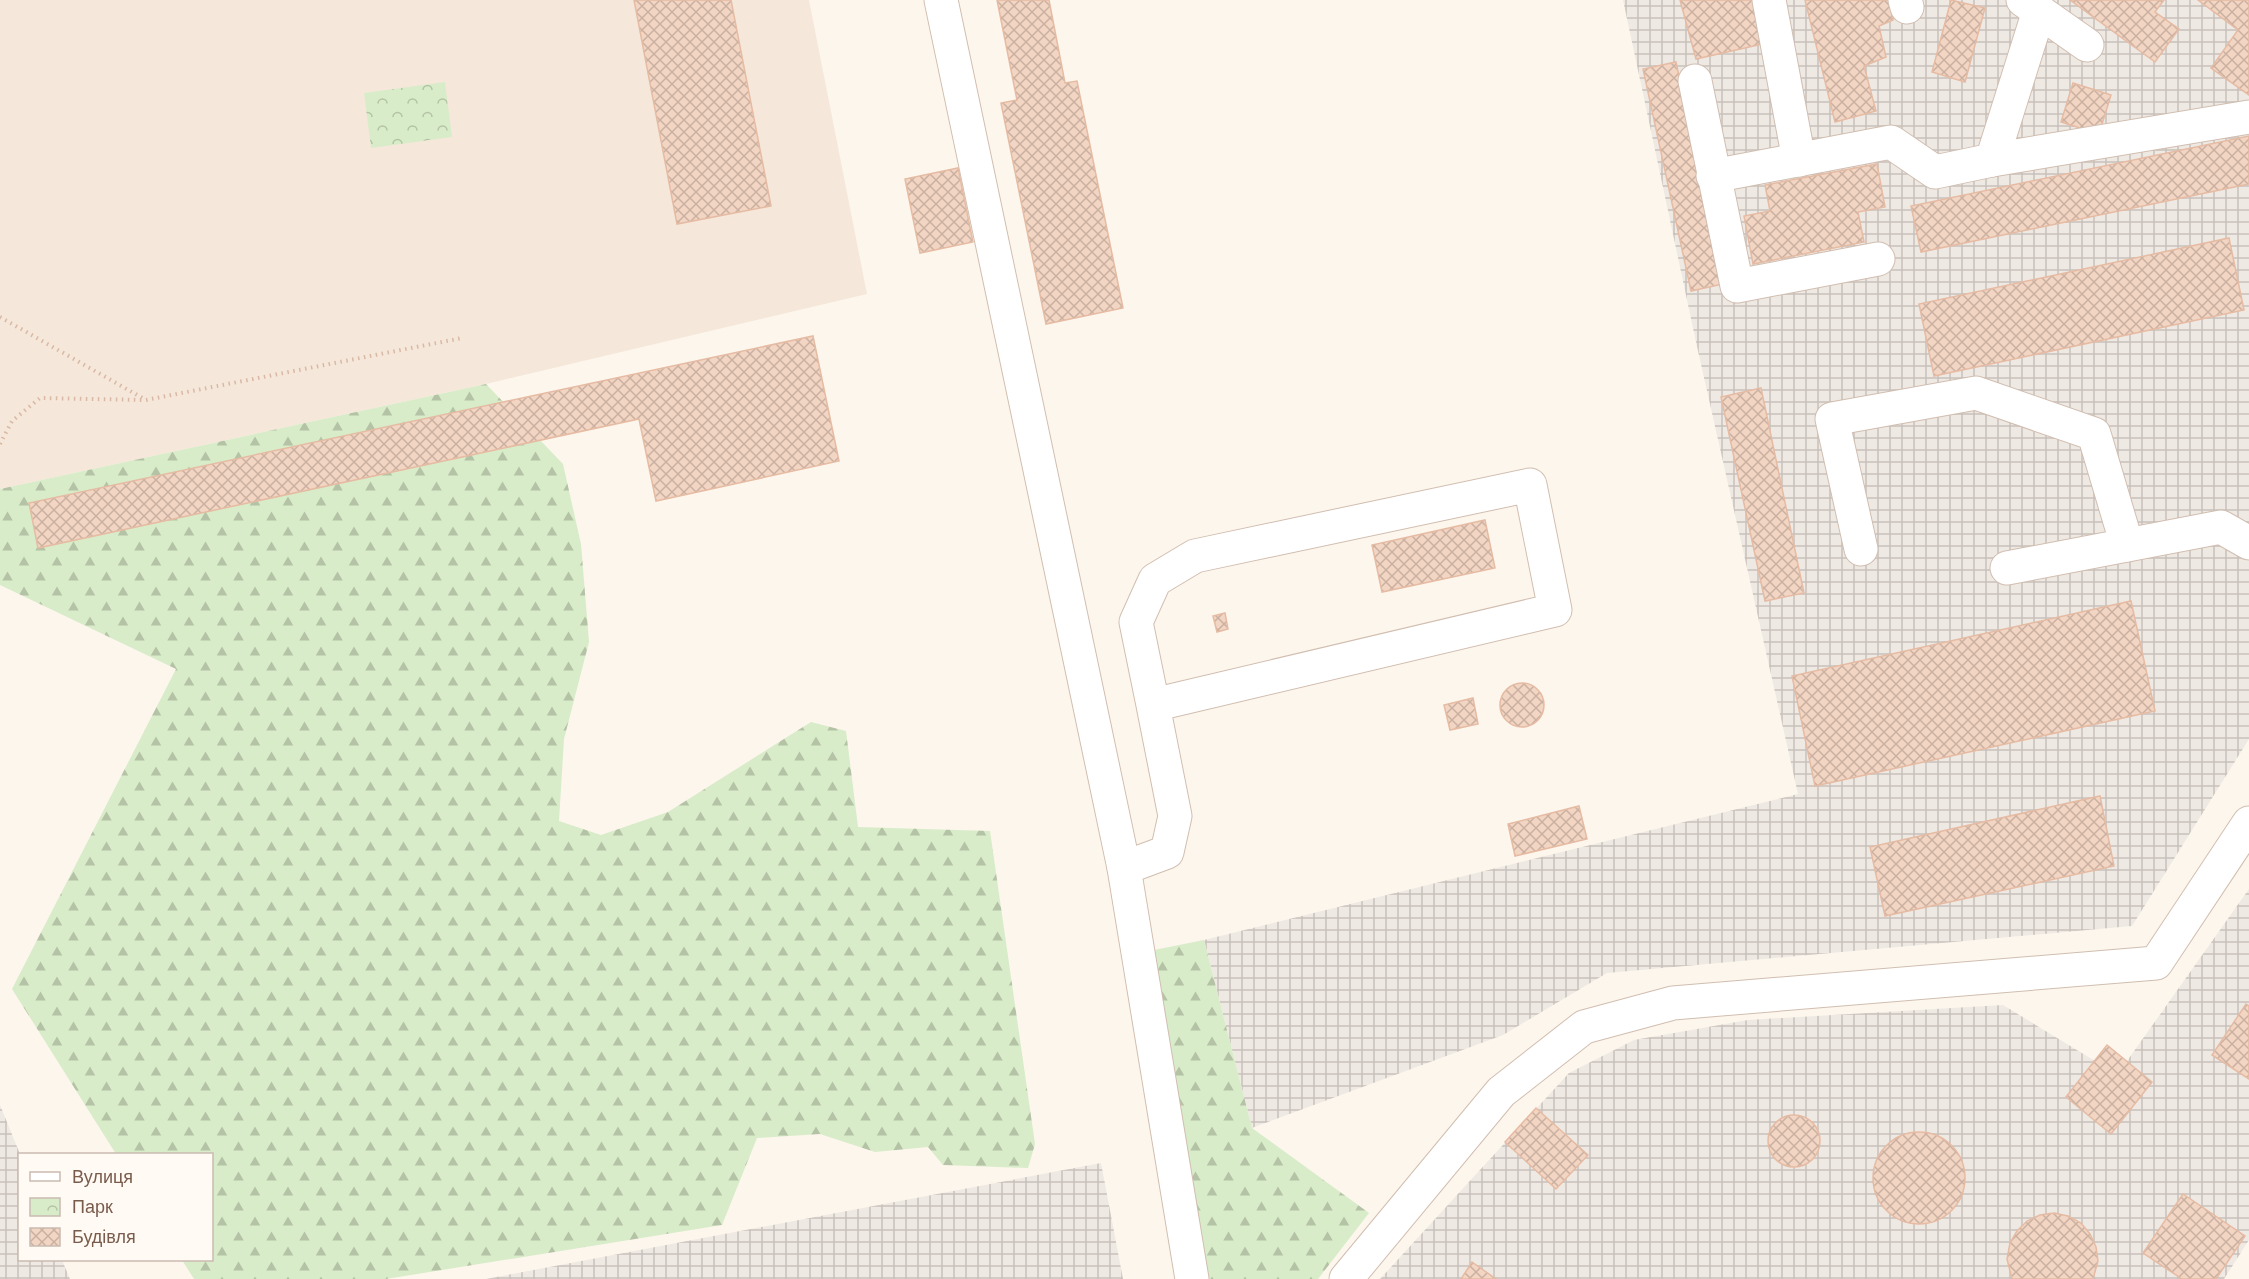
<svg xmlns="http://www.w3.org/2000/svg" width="2249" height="1279" font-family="Barlow,sans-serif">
<defs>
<pattern id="industrial-grid" width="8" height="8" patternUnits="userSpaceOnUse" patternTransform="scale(1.5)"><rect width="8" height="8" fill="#efe9e4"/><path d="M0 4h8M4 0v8" fill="none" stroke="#c7c0bb"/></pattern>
<pattern id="forest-firs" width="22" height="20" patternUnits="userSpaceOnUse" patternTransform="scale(1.5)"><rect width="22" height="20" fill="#d8ecc9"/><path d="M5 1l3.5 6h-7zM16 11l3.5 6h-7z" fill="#b4c2a5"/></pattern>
<pattern id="park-crowns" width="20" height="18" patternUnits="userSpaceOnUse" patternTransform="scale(1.5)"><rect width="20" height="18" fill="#d8ecc9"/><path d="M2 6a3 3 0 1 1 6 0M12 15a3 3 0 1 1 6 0" fill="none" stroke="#b4c2a5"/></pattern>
<pattern id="building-cross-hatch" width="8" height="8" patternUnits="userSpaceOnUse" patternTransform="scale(1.5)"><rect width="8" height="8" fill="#f3d5c3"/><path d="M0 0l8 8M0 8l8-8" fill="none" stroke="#cab0a1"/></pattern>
</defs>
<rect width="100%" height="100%" fill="#fdf6ec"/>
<polygon fill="#f5e8da" points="0,0 809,0 867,294 486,384 0,489"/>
<g fill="url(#industrial-grid)">
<polygon points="1623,0 2249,0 2249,739 2132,926 1607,973 1503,1035 1252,1128 1204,940 1798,794 1696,342"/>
<polygon points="2249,889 2249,1240 2224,1279 1380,1279 1569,1073 1634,1040 1748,1020 2003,1005 2095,1061 2107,1045 2127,1061"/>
<polygon points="0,1105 20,1154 20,1260 62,1260 70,1279 0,1279"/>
<polygon points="1101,1163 1123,1279 486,1279"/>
</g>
<g fill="url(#forest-firs)">
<polygon points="486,384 563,464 581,544 589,642 564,739 559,821 601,835 668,812 811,722 846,731 858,827 990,831 1035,1144 1028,1168 943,1165 928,1147 875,1152 820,1134 757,1138 722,1225 386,1279 194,1279 182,1260 212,1260 212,1154 116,1154 12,989 176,669 0,585 0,489"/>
<polygon points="1204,940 1252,1128 1369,1213 1318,1279 1208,1279 1149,951"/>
</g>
<polygon fill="url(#park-crowns)" points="445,82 452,137 371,148 364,93"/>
<g fill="url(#building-cross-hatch)" stroke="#e6bba3" stroke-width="1.5">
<polygon points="634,0 731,0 771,206 677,224"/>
<polygon points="997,0 1049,0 1065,83 1077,81 1123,308 1046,324 1001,103 1017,100"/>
<polygon points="1680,0 1757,0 1767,43 1696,59"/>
<polygon points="1805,0 1889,0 1893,20 1879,26 1886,57 1864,66 1876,111 1835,122"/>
<polygon points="1951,0 1985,8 1965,82 1932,72"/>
<polygon points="2070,0 2164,0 2155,12 2179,29 2155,62"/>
<polygon points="2198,0 2249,0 2249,95 2211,68 2238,30"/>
<polygon points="1676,62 1723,284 1691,291 1643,69"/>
<polygon points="2073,83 2111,95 2099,134 2061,122"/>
<polygon points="2249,136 2249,184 1921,252 1911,206"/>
<polygon points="1877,164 1885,207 1858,212 1864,242 1753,264 1744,216 1770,211 1765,185"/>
<polygon points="958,168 973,242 920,253 905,179"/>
<polygon points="2229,238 2244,310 1934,376 1919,304"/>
<polygon points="813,336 839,461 656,501 639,419 38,548 29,503"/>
<polygon points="1761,388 1804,593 1765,601 1721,397"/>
<polygon points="1485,520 1495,568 1382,592 1372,545"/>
<polygon points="2131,601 2155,711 1815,786 1792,676"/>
<polygon points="1225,613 1228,629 1217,632 1213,616"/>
<circle cx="1522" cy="705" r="22"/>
<polygon points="1473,698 1478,724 1450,730 1444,705"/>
<polygon points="2100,796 2114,866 1885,916 1870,847"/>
<polygon points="1579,806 1587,839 1515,856 1508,824"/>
<polygon points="2246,1004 2249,1006 2249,1079 2212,1055"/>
<polygon points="2107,1045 2152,1082 2111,1134 2066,1097"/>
<polygon points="1536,1108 1588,1155 1556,1189 1505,1142"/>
<circle cx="1794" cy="1141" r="26"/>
<circle cx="1919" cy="1178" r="46"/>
<polygon points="2183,1194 2245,1236 2216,1279 2182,1279 2143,1253"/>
<polygon points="2054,1213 2068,1216 2081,1223 2090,1234 2096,1247 2098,1261 2093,1279 2012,1279 2007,1259 2010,1243 2017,1231 2027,1221 2040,1215"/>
<polygon points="1472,1262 1496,1279 1461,1279"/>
</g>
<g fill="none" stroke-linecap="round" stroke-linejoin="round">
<defs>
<g id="minor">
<polyline points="941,0 1124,868 1192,1279"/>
<polyline points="1769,0 1799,160"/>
<polyline points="1905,0 1907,7"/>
<polyline points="2023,0 2087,45"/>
<polyline points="1695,81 1737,286 1878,259"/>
<polyline points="1992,160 2039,11"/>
<polyline points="1713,176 1891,142 1935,172 1992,160 2249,117"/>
<polyline points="1861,549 1832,419 1976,393 2094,434 2127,545"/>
<polyline points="2007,568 2221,527 2249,543"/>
<polyline points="1124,868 1167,852 1175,816 1153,705 1555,610 1530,485 1195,556 1155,580 1136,622 1153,705"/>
<polyline points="1346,1279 1501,1092 1584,1027 1673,1003 2156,963 2249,823"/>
</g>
</defs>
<use href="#minor" stroke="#d1beb0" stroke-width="35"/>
<g stroke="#d9b8a5" stroke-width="4" stroke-dasharray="1.5 4.5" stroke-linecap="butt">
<polyline points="0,317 146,400 462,338"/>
<polyline points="0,444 12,421 40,398 144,400"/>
</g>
<use href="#minor" stroke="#fff" stroke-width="33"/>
</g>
<rect x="18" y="1153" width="195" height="108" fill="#fffaf3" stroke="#cabbb1" stroke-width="1.5"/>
<rect x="30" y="1172" width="30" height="9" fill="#ffffff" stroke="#cabbb1" stroke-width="1.5"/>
<text x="72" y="1183" font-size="18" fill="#7a5c4d">Вулиця</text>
<rect x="30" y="1198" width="30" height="18" fill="url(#park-crowns)" stroke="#cabbb1" stroke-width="1.5"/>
<text x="72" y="1213" font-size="18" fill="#7a5c4d">Парк</text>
<rect x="30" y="1228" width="30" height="18" fill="url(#building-cross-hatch)" stroke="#cabbb1" stroke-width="1.5"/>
<text x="72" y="1243" font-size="18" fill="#7a5c4d">Будівля</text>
</svg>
